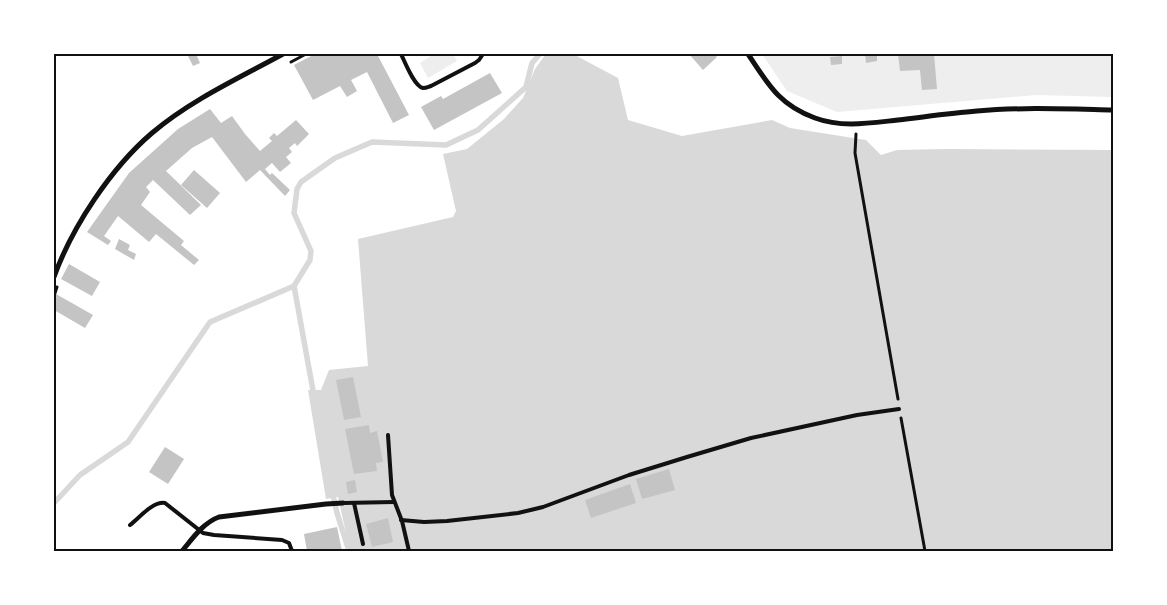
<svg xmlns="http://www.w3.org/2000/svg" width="1167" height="605" font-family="'Archivo Narrow',sans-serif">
<rect width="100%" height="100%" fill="#fff"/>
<g fill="#eee">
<polygon points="434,54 453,54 457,61 428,78 420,63"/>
<polygon points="762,54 1113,54 1113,97 1036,95 837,112 787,91"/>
</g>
<polygon fill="#d9d9d9" points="547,54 573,54 618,78 628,120 682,136 772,120 790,128 866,140 881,155 897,150 947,149 1113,150 1113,551 350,551 338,497 326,499 308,390 321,390 329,370 368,366 358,239 453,217 456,211 443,154 467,149 504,119 523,98 535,69 545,55"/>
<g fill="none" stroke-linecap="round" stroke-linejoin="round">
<g stroke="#d9d9d9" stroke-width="5.5">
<polyline points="294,286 314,396"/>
<polyline points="332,491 337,513 349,551"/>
<polyline points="54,503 80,475 128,442 210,322 294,286 310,260 311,251 294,213 297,189 301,182 335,158 372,142 446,145 478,130 526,87 532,63 540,54"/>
</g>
</g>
<g fill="#c4c4c4">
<polygon points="187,54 196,54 200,63 193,66"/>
<polygon points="315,54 377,54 409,115 393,123 367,72 351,80 357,91 347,97 340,86 313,100 294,65"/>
<polygon points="689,54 714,54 717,57 703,70"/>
<polygon points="865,54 877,54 877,61 866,63"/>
<polygon points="898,54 934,54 937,89 922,90 920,70 900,71"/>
<polygon points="842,56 842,64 831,65 830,57"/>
<polygon points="490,73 502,93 434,130 421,107 441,96 443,99"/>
<polygon points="210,109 221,123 232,116 245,134 260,151 272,141 269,138 274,133 277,136 296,120 309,134 297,146 295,143 289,148 292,152 286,157 291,163 280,172 272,163 265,169 270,175 272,173 290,190 285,196 260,170 246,182 212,137 192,148 166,171 201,205 190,215 153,180 146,187 150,192 141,205 184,241 181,245 199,260 194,265 156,234 149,242 118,216 104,236 111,241 108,245 87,232 129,173 178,129"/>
<polygon points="194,170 220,193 207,208 181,185"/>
<polygon points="119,239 130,245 128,250 136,254 134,260 115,249"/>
<polygon points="69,264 100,282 92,296 61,279"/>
<polygon points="56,294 93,315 85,328 54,310 54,302"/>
<polygon points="353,377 361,417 344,420 336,380"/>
<polygon points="369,425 370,433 377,431 383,462 376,463 377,471 354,474 345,429"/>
<polygon points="165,447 184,459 168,484 149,472"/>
<polygon points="669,469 675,490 642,499 636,479"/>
<polygon points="355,480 357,492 348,494 346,482"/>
<polygon points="630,484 636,503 591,518 585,500"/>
<polygon points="388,518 393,542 372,547 366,524"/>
<polygon points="337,527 342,551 307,551 304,534"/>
</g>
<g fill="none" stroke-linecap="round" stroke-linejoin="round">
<g stroke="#111" stroke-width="3">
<polyline points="291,62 306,54"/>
<polyline points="856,134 855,153 898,399"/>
<polyline points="54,296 57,287"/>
<polyline points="901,418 925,551"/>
</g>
<g stroke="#111" stroke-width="4">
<path d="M401,54C405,62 414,86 423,88C426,88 428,87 431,86L475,63L479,60L483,54"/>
<polyline points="388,435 392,495 402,521 409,551"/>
<polyline points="343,503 394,502"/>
<polyline points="354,503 363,544"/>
<polyline points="401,520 424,522 447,521 518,513 543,507 629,475 687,457 751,438 857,415 899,409"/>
<path d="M130,525C139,518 153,501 165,503L203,533L214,535L282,540L289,543L292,551"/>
</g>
<g stroke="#111" stroke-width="5">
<path d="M748,54C768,84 779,105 815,118C842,128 870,123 898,120C924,117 950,113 977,111C1022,107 1068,109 1113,110"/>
<path d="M54,277C72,227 111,168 152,133C191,100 239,78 283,54"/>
<path d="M182,551C193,538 203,523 219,517L326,504L343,503"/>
</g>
</g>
<rect width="1167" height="605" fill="none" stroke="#ffffff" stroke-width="110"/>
<rect x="55" y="55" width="1057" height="495" fill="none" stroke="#111" stroke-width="2"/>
</svg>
